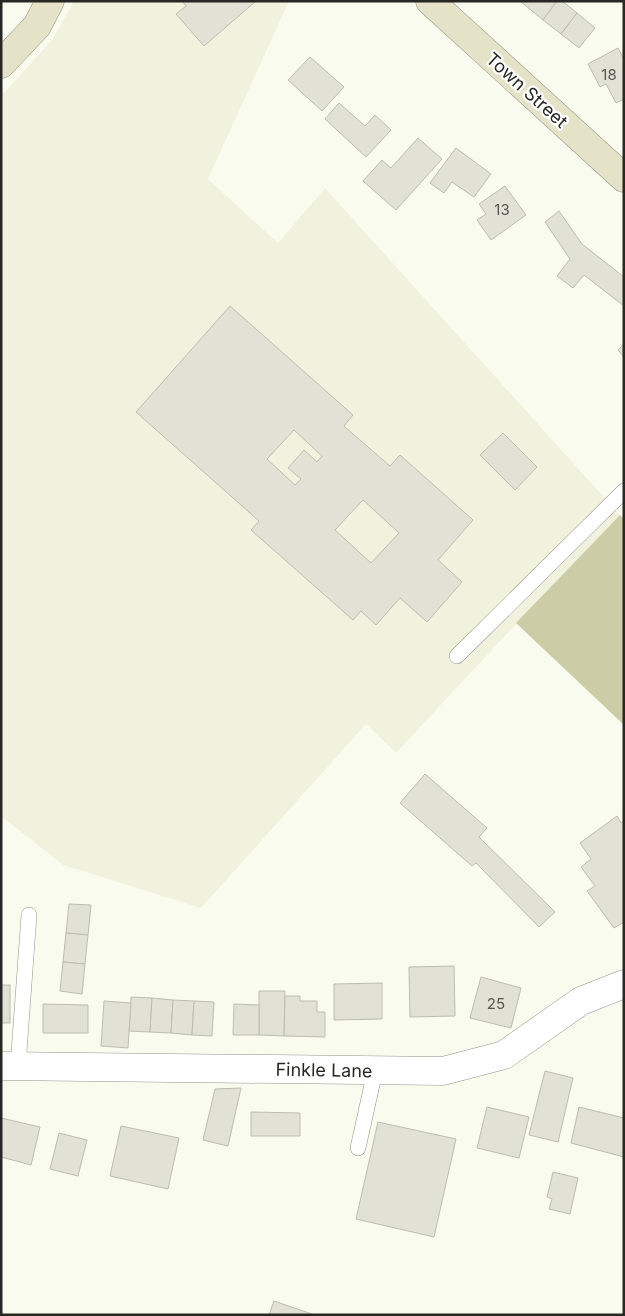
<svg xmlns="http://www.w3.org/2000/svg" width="625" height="1316" font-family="Inter,sans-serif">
<rect width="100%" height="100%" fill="#fafbef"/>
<polygon fill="#f1f2de" points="74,1 289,1 208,179 278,243 325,188 620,515 545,593 396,753 366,724 201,908 63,865 1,816 1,96 52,40"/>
<polygon fill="#cccda7" points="620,515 624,519 624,725 516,623"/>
<g fill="#e1e1d5" stroke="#bcbdb1" fill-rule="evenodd">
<polygon points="182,1 256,1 204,46 176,14 186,6"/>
<polygon points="520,1 557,1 543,20"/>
<polygon points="557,1 562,1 577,13 561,34 543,20"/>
<polygon points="577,13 595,28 579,48 561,34"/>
<polygon points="618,48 624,59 624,99 616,103 606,84 600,87 588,64"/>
<polygon points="310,57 344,87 322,111 288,80"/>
<polygon points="339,103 365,126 375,115 391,130 366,157 325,119"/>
<polygon points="418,138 442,159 396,210 363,181 382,160 391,168"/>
<polygon points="456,148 491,174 474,197 452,182 444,193 430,183"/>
<polygon points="505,186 526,215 491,240 477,220 486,214 479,204"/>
<polygon points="559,211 582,244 624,277 624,306 584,275 573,288 557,276 570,259 545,222"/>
<path d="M230,306L353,415L344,426L346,428L390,466L400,455L473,520L438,560L462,582L427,622L400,598L376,625L361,611L353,620L251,530L259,521L136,412ZM294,430L322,456L317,462L304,450L288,468L301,479L295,485L267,459ZM363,500L399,533L371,563L335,530Z"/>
<polygon points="624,344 624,357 618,350"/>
<polygon points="503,433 537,467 515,490 480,455"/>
<polygon points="425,774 487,828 479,837 555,912 539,927 476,863 472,866 400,803"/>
<polygon points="617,816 621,823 624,821 624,922 614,928 587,891 595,886 581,867 591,859 580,843"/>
<polygon points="69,904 91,905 88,935 66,933"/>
<polygon points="66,933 88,935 85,964 63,962"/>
<polygon points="63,962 85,964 82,994 60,991"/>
<polygon points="454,966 455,1016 410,1017 409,967"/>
<polygon points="481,977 521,988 511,1028 470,1018"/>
<polygon points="382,983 382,1019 334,1020 334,984"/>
<rect x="1" y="985" width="9" height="38"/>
<polygon points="259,991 285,991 284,1036 259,1035"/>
<polygon points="285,996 300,996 300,1001 317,1001 317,1012 325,1012 325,1037 284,1036"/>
<polygon points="131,997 152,998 150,1032 129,1031"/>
<polygon points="152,998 173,1000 171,1033 150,1032"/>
<polygon points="173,1000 194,1001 192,1035 171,1033"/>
<polygon points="104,1001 131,1003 128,1048 101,1046"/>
<polygon points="194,1001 214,1002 212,1036 192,1035"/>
<polygon points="43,1004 88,1005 88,1033 43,1033"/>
<polygon points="234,1004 259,1005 259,1035 233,1035"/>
<polygon points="545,1071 573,1078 558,1142 529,1135"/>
<polygon points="241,1088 228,1146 203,1140 215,1089"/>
<polygon points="487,1107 529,1117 519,1158 477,1148"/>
<polygon points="579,1107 624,1118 624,1157 571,1143"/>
<polygon points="251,1112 300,1113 300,1136 251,1136"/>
<polygon points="1,1118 40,1127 31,1165 1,1157"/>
<polygon points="378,1122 456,1139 434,1237 356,1219"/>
<polygon points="121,1126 179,1138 168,1189 110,1176"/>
<polygon points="59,1133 87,1140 78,1176 50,1169"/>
<polygon points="553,1172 578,1178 570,1214 549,1209 552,1199 547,1197"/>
<polygon points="274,1301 312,1314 312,1315 269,1315"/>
</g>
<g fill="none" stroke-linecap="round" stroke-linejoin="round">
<defs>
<g id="lane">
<polyline points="457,656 624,491"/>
<polyline points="18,1066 29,915"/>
<polyline points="358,1148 375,1071"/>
</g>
<polyline id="street" points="1,1066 443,1071 504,1055 581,1001 624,984"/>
<g id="secondary">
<polyline points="430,1 624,178"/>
<polyline points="1,64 37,26 50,1"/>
</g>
</defs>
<use href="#lane" stroke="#939489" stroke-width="16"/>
<use href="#street" stroke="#939489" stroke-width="29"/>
<use href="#secondary" stroke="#939489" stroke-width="29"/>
<use href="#lane" stroke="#fff" stroke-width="15"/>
<use href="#street" stroke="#fff" stroke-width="28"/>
<use href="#secondary" stroke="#e4e3c7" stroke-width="28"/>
</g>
<g text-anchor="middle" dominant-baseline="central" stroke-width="4.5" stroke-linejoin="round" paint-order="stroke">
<g font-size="15" fill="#565650">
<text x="609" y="74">18</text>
<text x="502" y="209">13</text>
<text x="496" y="1003">25</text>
</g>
<g font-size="18" fill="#272723" stroke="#fff">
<text transform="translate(527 90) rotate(42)">Town Street</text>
<text transform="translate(324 1070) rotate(1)">Finkle Lane</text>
</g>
</g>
<rect width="625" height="1316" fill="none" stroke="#272723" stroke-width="5"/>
</svg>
